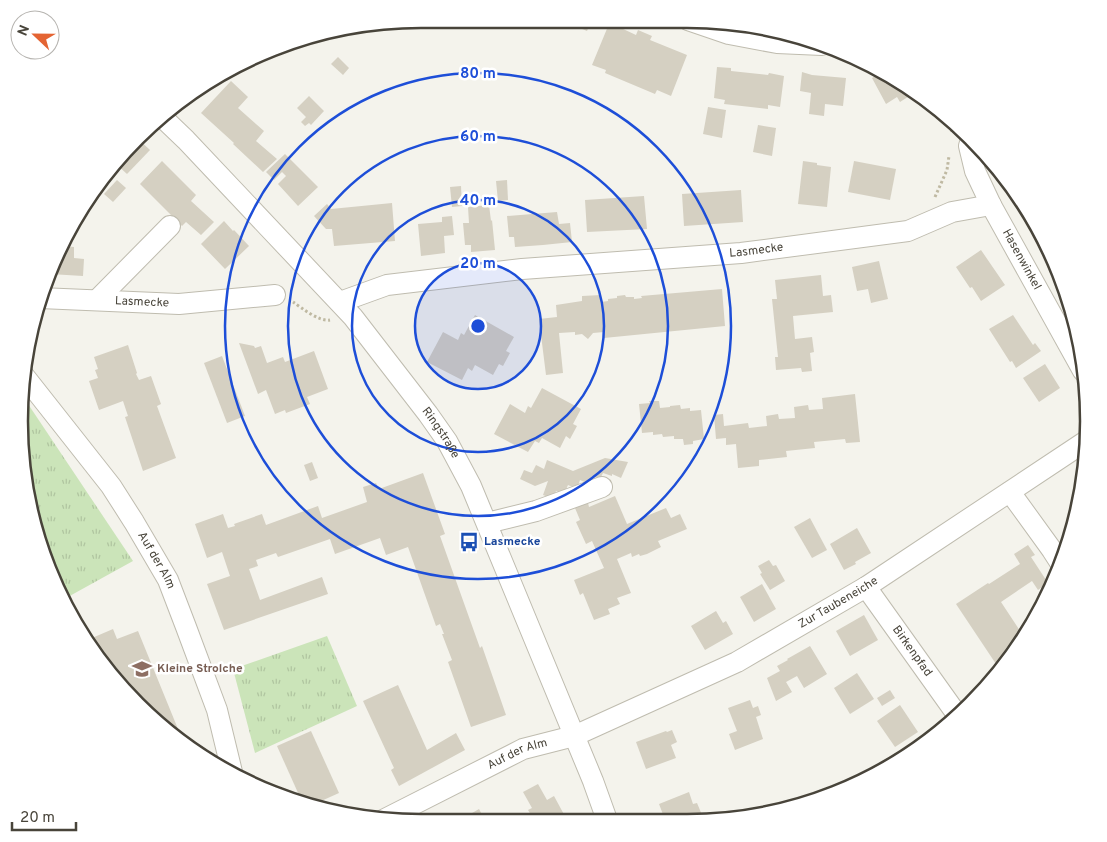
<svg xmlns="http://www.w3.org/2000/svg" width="1107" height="842" font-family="Overpass,sans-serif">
<defs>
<pattern id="grass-tufts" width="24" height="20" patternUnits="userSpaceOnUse" patternTransform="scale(1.25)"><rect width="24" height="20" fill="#cbe4b9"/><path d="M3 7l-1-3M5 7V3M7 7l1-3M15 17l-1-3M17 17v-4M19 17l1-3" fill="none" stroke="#b0c5a0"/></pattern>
</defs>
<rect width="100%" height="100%" fill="#f4f3ec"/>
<g fill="url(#grass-tufts)">
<polygon points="22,395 133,561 66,598 33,525 19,421"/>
<polygon points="327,636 357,706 255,753 233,669"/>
</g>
<g fill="#d5d0c2">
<polygon points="559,19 592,19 587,31"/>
<polygon points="611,19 623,24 621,28 636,35 638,30 652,36 650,40 687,55 671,96 657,90 655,94 605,73 606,70 592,65"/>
<polygon points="338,57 349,68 343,75 331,64"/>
<polygon points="717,67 731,68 731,71 768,75 769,73 784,76 780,107 768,105 768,109 724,104 725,100 714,98"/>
<polygon points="802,72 812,75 846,78 843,106 825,104 824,116 809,114 811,93 800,91"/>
<polygon points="882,72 913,90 914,93 900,102 897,97 886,104 872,78"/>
<polygon points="231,81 248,97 238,108 264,131 256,141 277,159 263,172 233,144 234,143 201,113"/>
<polygon points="309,96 324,111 311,125 309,123 305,126 301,122 306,117 297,108"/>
<polygon points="708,107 726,110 722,138 703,134"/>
<polygon points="758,125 776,128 772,156 753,152"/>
<polygon points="136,137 150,150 127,174 116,164"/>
<polygon points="285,154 318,187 298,206 278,184 286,176 282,172 274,180 266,172"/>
<polygon points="162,161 196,195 191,201 214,222 201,235 186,222 182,226 140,184"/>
<polygon points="803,161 817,163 817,165 831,167 827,207 798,204"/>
<polygon points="854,161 896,169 890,200 848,192"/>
<polygon points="117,180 126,188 113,202 104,194"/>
<polygon points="507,180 508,200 498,201 496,181"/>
<polygon points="461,186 462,206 452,207 450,187"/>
<polygon points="741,190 743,222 684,226 682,194"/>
<polygon points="644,196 647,229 587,232 585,200"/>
<polygon points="392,203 395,241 334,246 332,229 326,229 314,216 327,204 331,209"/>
<polygon points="489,205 491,221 492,220 495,250 471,252 471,245 465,245 463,223 469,223 468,207"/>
<polygon points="557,212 559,224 570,223 572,242 543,245 515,247 514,237 509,237 507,216"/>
<polygon points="452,216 454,235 444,236 445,253 421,256 418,224 442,222 442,217"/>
<polygon points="224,221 233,231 234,230 249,246 225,269 201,244"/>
<polygon points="62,246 74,247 74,258 84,259 83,276 50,274"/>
<polygon points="981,250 1005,285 981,301 972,287 970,288 956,267"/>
<polygon points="879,261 888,299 871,303 868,289 857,291 852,267"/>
<polygon points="821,275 823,296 831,295 833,312 793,316 795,339 812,337 814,352 810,353 812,371 802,372 801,368 776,370 775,357 778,357 772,299 777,299 775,280"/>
<polygon points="722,289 725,326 604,338 604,332 593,333 588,339 582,334 575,335 575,332 559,333 563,373 546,375 539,319 557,317 556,305 582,301 582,296 601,295 601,302 608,301 608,299 617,298 617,296 625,295 626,297 634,297 634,299 642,298 641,296"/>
<polygon points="475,315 514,337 506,351 510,353 503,366 499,364 493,375 475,365 472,371 468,368 462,380 427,362 443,332 458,340 461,333 464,335"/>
<polygon points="1013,315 1033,345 1035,343 1041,351 1016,368 1012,361 1010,362 989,329"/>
<polygon points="239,343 254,346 255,348 261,346 267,363 283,357 285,362 314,351 328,389 307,397 310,404 286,413 285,410 275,414 266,390 258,394"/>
<polygon points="128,345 137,373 136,374 139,380 151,376 161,404 157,406 176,458 143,471 125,417 128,416 123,401 99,410 89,381 98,378 95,370 98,369 94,357"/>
<polygon points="222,356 245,416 227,423 204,363"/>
<polygon points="1045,364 1060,388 1039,402 1023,378"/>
<polygon points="542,388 581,409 573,424 577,426 570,439 566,436 560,448 542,438 539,443 535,441 528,452 494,434 510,404 525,413 528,406 531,408"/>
<polygon points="855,394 860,442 846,443 845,439 814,442 815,448 786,451 787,457 759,460 759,466 738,468 736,444 726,445 726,438 716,439 714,415 723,414 724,426 748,423 749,428 767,426 766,416 778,414 779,419 795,418 794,407 808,405 809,410 823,409 822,398"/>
<polygon points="649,401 659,401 660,408 670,407 670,406 680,405 681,409 690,408 690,411 701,410 704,439 693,441 693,444 684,445 683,439 674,439 674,436 663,437 662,434 653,435 653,432 642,433 639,404 650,403"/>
<polygon points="605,458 628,462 621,478 612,474 612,476 603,473 600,479 592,476 589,484 580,480 577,489 568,485 564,494 556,491 553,499 543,495 548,481 535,486 520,479 524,470 532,473 536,465 544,469 547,460 573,471"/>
<polygon points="312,462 318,478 310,481 304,465"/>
<polygon points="423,473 445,534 440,536 480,648 482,646 506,715 471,727 448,662 452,660 442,634 444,634 440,624 436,626 408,547 386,555 380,538 335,554 330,539 278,557 276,553 256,560 258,566 249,569 260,600 322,577 328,594 224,630 207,584 230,576 222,552 207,558 195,524 223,514 228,528 235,526 234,524 262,514 266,525 318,506 322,518 367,502 363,487 376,483 379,489"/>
<polygon points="615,496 627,524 666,508 671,518 680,514 687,529 658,541 661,547 647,554 640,556 639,554 632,557 631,553 617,559 631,593 617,598 620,604 608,609 610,614 594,620 583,593 580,595 574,580 604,568 592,541 586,544 576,522 580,520 575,508 588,503 589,507"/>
<polygon points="810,518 827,550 812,558 794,527"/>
<polygon points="857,528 871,553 855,562 856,564 844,570 830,544"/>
<polygon points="1028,545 1035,555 1031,557 1048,583 1038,590 1032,581 1001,602 1024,637 1020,645 1000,670 956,604 988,583 989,584 1020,564 1014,554"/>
<polygon points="769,560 773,566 776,565 785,581 770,590 760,574 762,573 758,566"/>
<polygon points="762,584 776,609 754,622 740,597"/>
<polygon points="716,611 723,623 726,621 733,634 705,650 691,626"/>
<polygon points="864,615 878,640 850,656 836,631"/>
<polygon points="113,629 117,639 138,631 178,729 175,737 136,705 86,644 85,641"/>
<polygon points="810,646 827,674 804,688 797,676 786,682 792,692 776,701 767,678 780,671 777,666 788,660 787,659"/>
<polygon points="857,673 874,699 850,714 834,688"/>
<polygon points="398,685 427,750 456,733 465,750 399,786 391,770 394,768 363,701"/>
<polygon points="890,690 895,698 882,706 877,698"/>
<polygon points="750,700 753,708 758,706 761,715 756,717 763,739 735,750 729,734 737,731 728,708"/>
<polygon points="900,705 918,732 895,747 877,721"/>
<polygon points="672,730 677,742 671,745 676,758 646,769 636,742 666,731 667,732"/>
<polygon points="311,731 339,793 310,806 303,804 277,746"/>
<polygon points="182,740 196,746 194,752 181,742"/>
<polygon points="538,784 547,800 554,796 567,820 534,820 528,810 532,808 523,792"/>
<polygon points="689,792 693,804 697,803 702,815 706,814 708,820 663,820 662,818 664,817 659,804"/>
<polygon points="479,809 485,820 460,820"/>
</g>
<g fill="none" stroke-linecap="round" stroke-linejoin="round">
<defs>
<g id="minor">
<polyline points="688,20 729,34 777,43 822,45"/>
<path id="s1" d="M162,117L186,140L353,317L428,414L447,441L471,486L593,781L607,820"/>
<path id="s2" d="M970,143L969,146L975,171L991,205L1083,371"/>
<path id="s3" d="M40,298L179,304L275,295"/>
<polyline points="97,300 170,226"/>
<path id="s4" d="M340,302L387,285L522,269L741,253L908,231L952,212L991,205"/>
<path id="s5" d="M25,377L111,486L134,522L168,580L186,627L217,710L232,772"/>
<polyline points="1010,492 1052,550 1061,564"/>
<polyline points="487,523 536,511 602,487"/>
<path id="s6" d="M866,587L958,716"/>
<path id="s7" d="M383,820L523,749L574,736L737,662L866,587L1086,441"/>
</g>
</defs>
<use href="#minor" stroke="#bfbcaf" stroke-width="22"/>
<g stroke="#bfb9a2" stroke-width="3" stroke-dasharray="2.5 2.5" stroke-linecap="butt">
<polyline points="952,132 952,125"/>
<polyline points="935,197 947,170 949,156"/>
<path d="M293,302C302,308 319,322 330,320"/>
</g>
<use href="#minor" stroke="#fff" stroke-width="20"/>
</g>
<circle cx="478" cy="326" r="63" fill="#1d4ed8" fill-opacity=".12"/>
<g fill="none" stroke="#1d4ed8" stroke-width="2.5">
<circle cx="478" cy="326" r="63"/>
<circle cx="478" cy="326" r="126"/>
<circle cx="478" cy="326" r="190"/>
<circle cx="478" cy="326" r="253"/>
</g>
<defs>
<symbol id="bus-bare" viewBox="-9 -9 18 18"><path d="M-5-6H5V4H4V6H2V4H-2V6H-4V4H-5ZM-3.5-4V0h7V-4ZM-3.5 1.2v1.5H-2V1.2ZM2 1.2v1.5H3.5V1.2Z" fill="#1a4fb4" stroke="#fff" stroke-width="2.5" paint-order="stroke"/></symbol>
<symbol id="school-bare" viewBox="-9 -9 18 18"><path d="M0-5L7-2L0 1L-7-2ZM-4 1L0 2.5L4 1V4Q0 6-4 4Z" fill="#8d6e63" stroke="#fff" stroke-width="2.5" paint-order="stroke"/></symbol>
</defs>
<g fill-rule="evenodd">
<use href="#bus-bare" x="455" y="528" width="28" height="28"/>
<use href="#school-bare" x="128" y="655" width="28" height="28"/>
</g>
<g text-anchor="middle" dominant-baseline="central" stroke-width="5" stroke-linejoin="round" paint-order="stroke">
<g font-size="12" fill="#48443a" stroke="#fff">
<text stroke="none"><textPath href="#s4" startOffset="421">Lasmecke</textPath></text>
<text stroke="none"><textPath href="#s2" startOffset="129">Hasenwinkel</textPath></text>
<text stroke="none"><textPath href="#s3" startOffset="102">Lasmecke</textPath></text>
<text stroke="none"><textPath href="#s1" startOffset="422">Ringstraße</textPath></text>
<text stroke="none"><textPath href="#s5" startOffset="226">Auf der Alm</textPath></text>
<text stroke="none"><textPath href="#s7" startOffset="506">Zur Taubeneiche</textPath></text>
<text stroke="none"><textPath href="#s6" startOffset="79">Birkenpfad</textPath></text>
<text stroke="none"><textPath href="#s7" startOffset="150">Auf der Alm</textPath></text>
</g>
<g font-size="12" font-weight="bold" fill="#164399" stroke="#fff" text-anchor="start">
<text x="484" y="542">Lasmecke</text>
</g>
<g font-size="12" font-weight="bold" fill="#785e54" stroke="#fff" text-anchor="start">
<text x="157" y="669">Kleine Strolche</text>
</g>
</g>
<path d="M0 0H1107V842H0ZM421 28H687A393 393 0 0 1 1080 421V421A393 393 0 0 1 687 814H421A393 393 0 0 1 28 421V421A393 393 0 0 1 421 28Z" fill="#fff" fill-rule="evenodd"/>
<path fill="none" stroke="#48443a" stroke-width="2.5" d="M421 28H687A393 393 0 0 1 1080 421V421A393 393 0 0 1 687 814H421A393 393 0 0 1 28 421V421A393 393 0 0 1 421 28Z"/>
<circle cx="478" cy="326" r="8" fill="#1d4ed8" stroke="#fff" stroke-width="2.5"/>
<g font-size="15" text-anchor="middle" font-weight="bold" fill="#1d4ed8" stroke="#fff" stroke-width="5" stroke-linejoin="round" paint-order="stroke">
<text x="478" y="78">80 m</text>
<text x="478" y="141">60 m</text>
<text x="478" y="205">40 m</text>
<text x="478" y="268">20 m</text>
</g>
<g transform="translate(35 35) rotate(292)"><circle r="24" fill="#ffffff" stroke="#b6b4b0"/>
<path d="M0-4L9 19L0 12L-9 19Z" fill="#e46433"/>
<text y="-8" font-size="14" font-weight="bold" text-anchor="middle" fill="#48443a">N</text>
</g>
<path d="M12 822v8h64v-8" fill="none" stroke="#48443a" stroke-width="2.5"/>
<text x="20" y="822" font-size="15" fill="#48443a" stroke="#ffffff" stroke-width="4" paint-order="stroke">20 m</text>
</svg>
